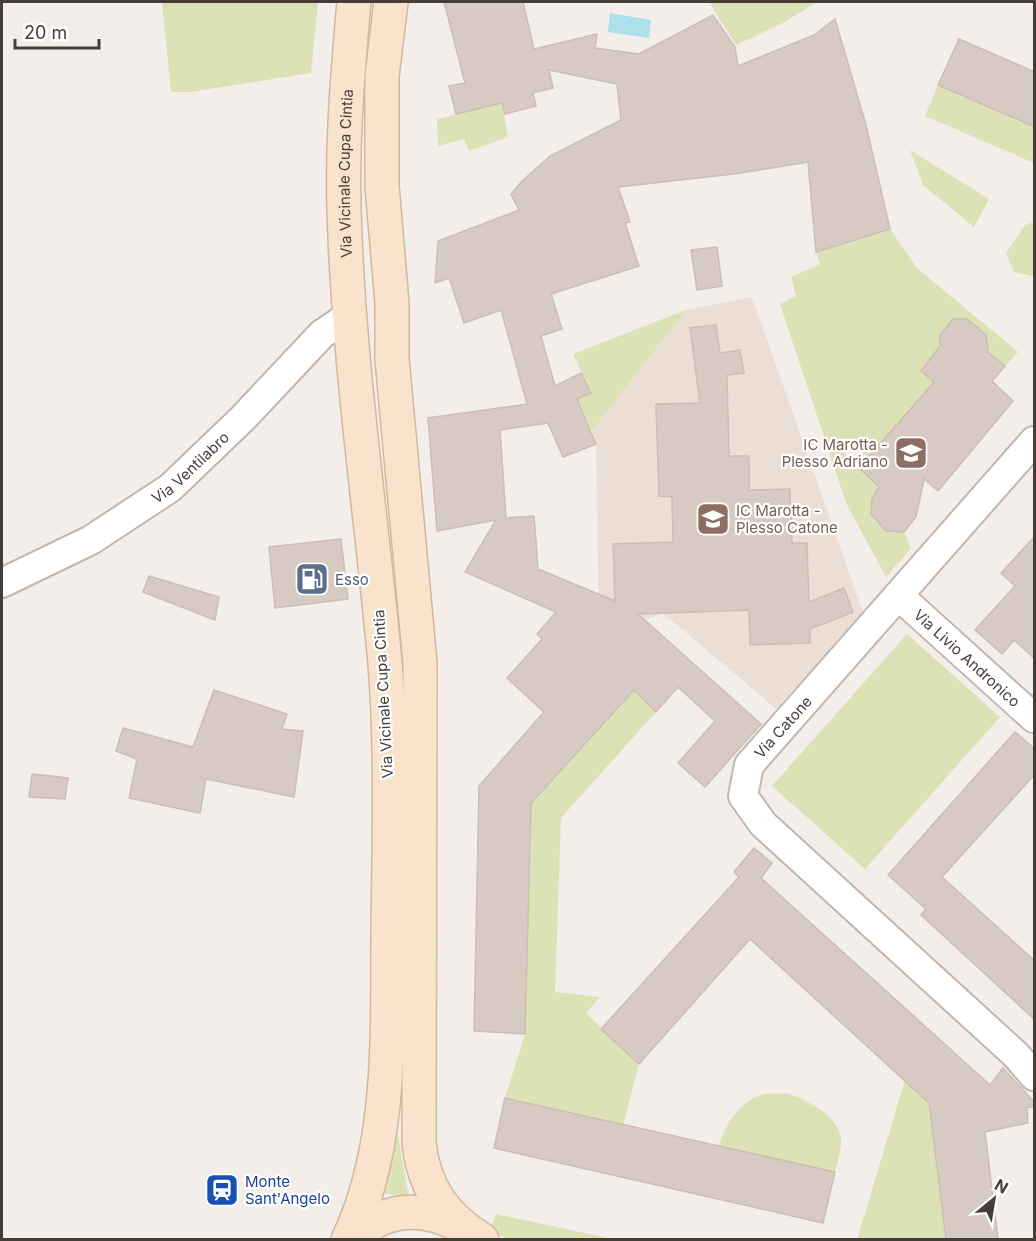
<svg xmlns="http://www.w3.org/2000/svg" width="1036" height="1241" font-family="Inter,sans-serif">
<rect width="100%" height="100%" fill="#f3eeea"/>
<polygon fill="#ebdfd5" points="752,297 863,612 776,709 663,613 642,621 599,623 596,444 592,431 686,310"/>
<g fill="#dbe3b6">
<polygon points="162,2 318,2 311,73 190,92 171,92"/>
<polygon points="719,2 817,2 781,24 736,45 710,4"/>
<polygon points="938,85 1034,127 1034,163 925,116"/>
<polygon points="502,103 508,137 469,151 464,139 438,146 437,119"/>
<polygon points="910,150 989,199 974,227 923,185"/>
<polygon points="1034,222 1034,275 1033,276 1014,272 1006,253 1025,225"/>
<polygon points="890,229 917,268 1018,352 1005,366 988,352 986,335 967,319 953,319 940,335 940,346 921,371 934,382 868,458 847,440 839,448 879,487 872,499 871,514 886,531 904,532 911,548 886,577 846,503 780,304 796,296 791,277 820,264 816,252"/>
<polygon points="686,310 592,431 577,399 591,392 573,354"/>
<polygon points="907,634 1000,717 865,869 772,786"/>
<polygon points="634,690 656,712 561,818 555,992 600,997 586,1013 639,1064 623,1125 505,1098 525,1034 531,803"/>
<polygon points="905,1080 929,1103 946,1239 857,1240"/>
<path d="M788,1093C808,1102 838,1114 841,1139C842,1149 837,1163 835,1172L719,1146C725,1125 740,1100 764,1094C771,1093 781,1094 788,1093Z"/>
<polygon points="397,1130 409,1198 379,1192"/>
<polygon points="496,1214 612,1239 508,1239 490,1231"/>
</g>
<polygon fill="#ace0ea" points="610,13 651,20 649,38 608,32"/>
<g fill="#d7cac3" stroke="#cebdb4" stroke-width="1.5">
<polygon points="444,2 523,2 534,49 597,34 595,48 639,54 713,15 735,47 738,66 814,35 835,19 866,125 890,229 816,252 808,162 734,174 618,187 630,222 625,223 639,266 551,294 562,329 541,336 555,386 581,373 591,393 577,399 596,444 563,457 548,423 500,430 506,518 534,516 538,569 615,601 613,544 673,542 672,497 659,496 656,404 700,403 690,328 716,325 720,353 740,350 744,373 727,375 729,456 749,456 749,490 790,489 792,543 807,543 809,602 844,588 853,612 810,629 810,643 750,645 749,610 638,614 761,724 705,787 678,763 715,721 678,687 656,712 634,690 531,803 525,1034 474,1031 479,786 544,712 507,678 542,639 537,634 556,612 465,572 496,520 437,531 428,418 527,404 501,310 464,323 449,278 435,283 438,241 519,210 511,194 522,181 550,156 621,120 617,84 549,70 553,88 533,93 536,106 505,114 502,103 456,114 449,86 465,83"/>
<polygon points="959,39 1035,72 1035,127 938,85"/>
<polygon points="717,247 722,286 697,290 691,250"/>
<polygon points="953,319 967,319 986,335 988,352 1005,366 992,381 1013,401 938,491 924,479 916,517 904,532 886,531 871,514 872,499 879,487 859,468 934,382 921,371 940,346 940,335"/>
<polygon points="1035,536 1035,659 1014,640 1002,654 975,630 1015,586 1001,573"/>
<polygon points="341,539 348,599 275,608 269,547"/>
<polygon points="149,576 219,597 215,620 143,592"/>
<polygon points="214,690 287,714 282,729 303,731 294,797 206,779 200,813 129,798 137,759 116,751 123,728 193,747"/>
<polygon points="1015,732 1035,749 1035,774 942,877 1035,961 1035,1020 921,915 926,909 888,875"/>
<polygon points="32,774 68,778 65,799 29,797"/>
<polygon points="754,848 772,863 761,878 990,1085 1003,1068 1035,1103 1035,1106 1027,1108 1028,1123 985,1132 998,1239 946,1239 929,1103 750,939 639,1064 601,1029 739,877 734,872"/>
<polygon points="505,1098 835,1172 823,1223 494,1148"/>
</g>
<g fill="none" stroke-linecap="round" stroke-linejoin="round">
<defs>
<g id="minor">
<polyline points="1034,441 749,765 743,796 763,824 1016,1055 1034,1076"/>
<path id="s1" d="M2,583L91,540L170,488L243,418L322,334L350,315"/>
<path id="s2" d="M899,596L1034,718"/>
</g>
<g id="secondary">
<path d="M391,2L382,76V186L392,303V359L420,663L419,1143C424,1188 444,1216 482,1240"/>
<path id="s3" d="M348,1240C393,1145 387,1034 388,932C389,843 392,752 385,663C371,511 348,360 344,208C342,139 348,70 354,2"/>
<path d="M351,1240C383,1207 422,1205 461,1226"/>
</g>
</defs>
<use href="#minor" stroke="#c1b6b0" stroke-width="32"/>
<use href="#secondary" stroke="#d2b89f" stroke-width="36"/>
<use href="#minor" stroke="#fff" stroke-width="28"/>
<use href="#secondary" stroke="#fae3cd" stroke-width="33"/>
</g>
<defs>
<symbol id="school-square" viewBox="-11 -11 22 22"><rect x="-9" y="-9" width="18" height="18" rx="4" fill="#8d6e63" stroke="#fff"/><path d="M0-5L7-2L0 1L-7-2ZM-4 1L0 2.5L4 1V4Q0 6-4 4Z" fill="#fff"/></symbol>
<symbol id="fuel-square" viewBox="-11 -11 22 22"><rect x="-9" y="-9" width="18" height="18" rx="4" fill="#5c6f8a" stroke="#fff"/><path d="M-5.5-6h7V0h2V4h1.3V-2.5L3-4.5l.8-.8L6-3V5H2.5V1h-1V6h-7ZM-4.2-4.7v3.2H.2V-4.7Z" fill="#fff"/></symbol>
<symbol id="station-square" viewBox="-11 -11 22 22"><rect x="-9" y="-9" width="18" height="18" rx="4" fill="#1a4fb4" stroke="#fff"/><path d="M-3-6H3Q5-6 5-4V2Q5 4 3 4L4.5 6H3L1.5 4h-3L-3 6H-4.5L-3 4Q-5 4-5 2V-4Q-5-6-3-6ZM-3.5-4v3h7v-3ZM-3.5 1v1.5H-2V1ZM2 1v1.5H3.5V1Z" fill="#fff"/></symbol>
</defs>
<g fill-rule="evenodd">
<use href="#school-square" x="892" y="434" width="38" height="38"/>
<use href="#school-square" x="694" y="500" width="38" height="38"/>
<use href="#fuel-square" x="293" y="560" width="38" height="38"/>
<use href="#station-square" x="203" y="1171" width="38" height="38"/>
</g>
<g text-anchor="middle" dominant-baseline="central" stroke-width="4.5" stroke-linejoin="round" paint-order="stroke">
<g font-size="15" fill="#463d38" stroke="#fff">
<text stroke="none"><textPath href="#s3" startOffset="1074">Via Vicinale Cupa Cintia</textPath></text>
<text stroke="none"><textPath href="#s1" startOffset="222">Via Ventilabro</textPath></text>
<text stroke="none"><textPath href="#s2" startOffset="92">Via Livio Andronico</textPath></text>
<text transform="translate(383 694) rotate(-93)">Via Vicinale Cupa Cintia</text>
<text transform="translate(783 727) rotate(-48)">Via Catone</text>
</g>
<g font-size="15" fill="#785e54" stroke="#fff" text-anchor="end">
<text x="888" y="444">IC Marotta -<tspan x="888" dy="17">Plesso Adriano</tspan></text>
<text x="736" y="510" text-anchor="start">IC Marotta -<tspan x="736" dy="17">Plesso Catone</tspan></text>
</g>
<g font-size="15" fill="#4e5e75" stroke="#fff" text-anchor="start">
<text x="335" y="579">Esso</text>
</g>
<g font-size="15" fill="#164399" stroke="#fff" text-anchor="start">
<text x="245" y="1181">Monte<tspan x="245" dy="17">Sant'Angelo</tspan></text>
</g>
</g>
<rect width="1036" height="1241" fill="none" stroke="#463d38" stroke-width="6"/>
<g transform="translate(994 1199) rotate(30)" stroke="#ffffff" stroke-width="4.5" paint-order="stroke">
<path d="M0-4.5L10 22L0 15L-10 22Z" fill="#463d38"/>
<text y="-9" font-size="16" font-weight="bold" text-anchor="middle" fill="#463d38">N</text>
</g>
<path d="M15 39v9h84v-9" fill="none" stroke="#463d38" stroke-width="3"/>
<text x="24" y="39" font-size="18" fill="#463d38" stroke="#ffffff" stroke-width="4.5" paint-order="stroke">20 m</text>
</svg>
